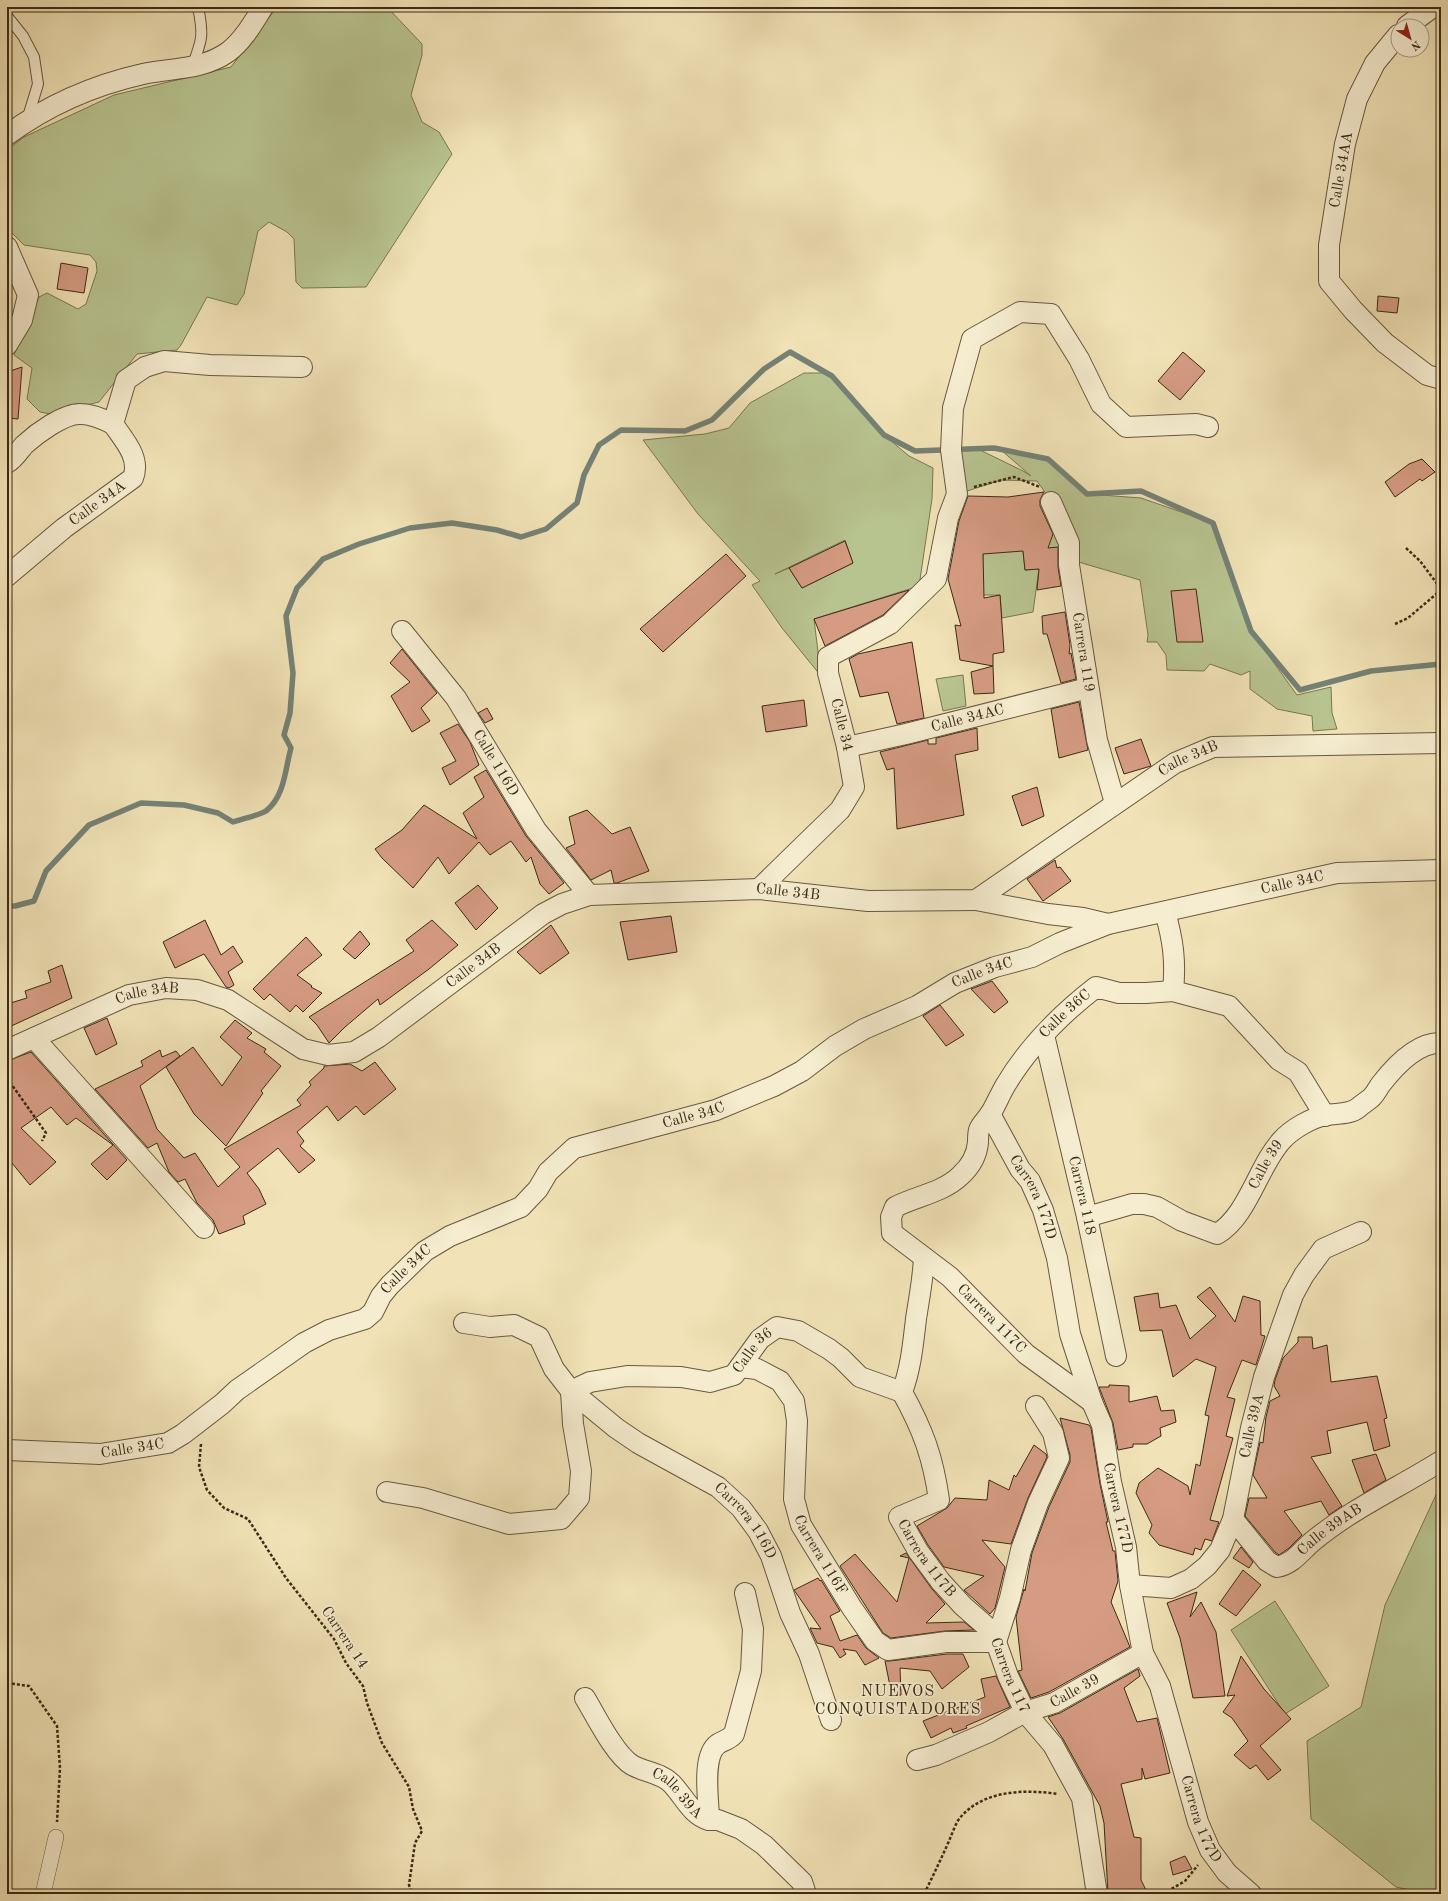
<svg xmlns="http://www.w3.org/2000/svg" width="1448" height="1901" font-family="'Old Standard TT',serif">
<rect width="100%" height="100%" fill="#f1e3b7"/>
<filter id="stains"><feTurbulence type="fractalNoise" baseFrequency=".005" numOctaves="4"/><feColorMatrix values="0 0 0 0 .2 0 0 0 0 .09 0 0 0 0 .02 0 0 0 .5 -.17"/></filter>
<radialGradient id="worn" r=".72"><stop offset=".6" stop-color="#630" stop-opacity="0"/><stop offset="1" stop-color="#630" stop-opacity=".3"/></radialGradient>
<g fill="#b8c490" stroke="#797752" fill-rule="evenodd">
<polygon points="277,7 387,7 422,44 422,55 411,95 422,122 439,132 452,154 366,287 302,288 296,282 294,239 287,232 269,222 258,231 244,294 237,305 207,297 181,345 177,350 137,354 99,402 51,414 40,412 27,399 32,368 14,355 39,297 47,293 78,309 86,304 97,271 96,262 90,255 24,245 7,228 7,150 24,137 114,95 231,67"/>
<path d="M804,373H827L884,435L909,456L933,468L932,499L919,586L814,619L821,676L782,628L752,585L760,581L698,514L643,440L705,434L729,428L750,403ZM845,540L853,563L802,588L789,568L775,574Z"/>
<polygon points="952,450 980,450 1023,471 1031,476 1001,450 1048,459 1087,494 1141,498 1213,523 1251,631 1297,695 1331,687 1332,713 1337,729 1313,731 1312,716 1277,709 1250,689 1250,671 1241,675 1210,664 1204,671 1167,670 1166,655 1157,642 1147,642 1148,635 1140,580 1075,561 1052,502 1037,481 1001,480 958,494"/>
<polygon points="1056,522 1063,547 1023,551 1025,570 1039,569 1033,612 1002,618 1000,595 982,595 983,554 995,536 1053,533"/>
<polygon points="963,675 966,706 943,711 936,679"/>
<polygon points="1441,1484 1441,1894 1428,1894 1396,1887 1311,1819 1307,1741 1361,1707 1385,1605"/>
<polygon points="1275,1601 1329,1686 1285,1714 1231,1630"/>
</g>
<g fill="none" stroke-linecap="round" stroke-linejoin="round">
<path stroke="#758276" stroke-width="5.5" d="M7,906H15L34,901L46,871L89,825L141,803L184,805L218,813L233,822C241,819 260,815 266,811C285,796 285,769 291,748L284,735L290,713L293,673L286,616L297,588L323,559L359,544L410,528L452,523L497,530L521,537L546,529L577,503L584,475L599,445L621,430L685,431L712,420L764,369L790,352L832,376L884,435L915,451L994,448L1048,459L1087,494L1141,491L1213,523L1251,631L1300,690L1371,671L1441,664"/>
</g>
<g fill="#d69c83" stroke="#3a2a15">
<polygon points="61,263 88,268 84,293 57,289"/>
<polygon points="1378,296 1399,298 1397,313 1377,311"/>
<polygon points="1183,352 1205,371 1180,400 1158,381"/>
<polygon points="22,367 18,419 7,418 7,372"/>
<polygon points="1422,459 1435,472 1422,481 1420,479 1395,497 1385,482 1409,464"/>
<polygon points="1044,492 1040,500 1040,506 1053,534 1048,548 1058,547 1058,567 1061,586 1037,590 1039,569 1025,570 1023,551 983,554 984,598 1000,595 1004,652 993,654 993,666 960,660 955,625 961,626 948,579 959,521 968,496 1008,497"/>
<polygon points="845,541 853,563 802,588 789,568"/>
<polygon points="726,554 746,576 663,652 640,629"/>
<polygon points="1196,589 1203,642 1177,642 1171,591"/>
<polygon points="909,590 883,615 825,646 814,619"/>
<polygon points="1065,612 1070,645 1069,654 1071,653 1076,679 1061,683 1047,634 1043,634 1042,616"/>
<polygon points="912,642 924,718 897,724 888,692 860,697 849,659 858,654"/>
<polygon points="402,649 437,693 421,708 430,721 412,732 391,696 410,682 390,663"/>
<polygon points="993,666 994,693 974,694 971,672"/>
<polygon points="804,700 807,726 766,732 762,706"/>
<polygon points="1079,702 1088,750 1059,758 1051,709"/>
<polygon points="487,708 493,719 485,723 478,713"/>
<polygon points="458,724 470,742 479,765 450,785 442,768 456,761 440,733"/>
<polygon points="977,728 978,750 955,755 964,815 897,829 894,768 887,770 880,752 928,740 928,744 936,744 936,738"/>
<polygon points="1141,739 1151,766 1124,774 1115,748"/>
<polygon points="486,770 526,836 564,883 549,894 540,884 531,857 526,862 511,841 490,855 479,842 449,874 438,857 413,888 382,858 375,849 402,830 424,805 477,839 463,813 484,797 474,777"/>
<polygon points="1037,787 1044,816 1022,826 1012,796"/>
<polygon points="587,810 612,834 630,827 649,871 617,883 614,883 611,870 591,880 566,848 575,844 569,817"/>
<polygon points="1055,860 1057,868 1060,867 1071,881 1043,901 1027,879"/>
<polygon points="478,885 498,908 476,930 455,903"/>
<polygon points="671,916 677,952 628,960 620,922"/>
<polygon points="205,920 221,955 233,946 243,962 228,972 234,985 229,988 226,987 204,954 175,968 163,942"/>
<polygon points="432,920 458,945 429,969 380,1005 378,999 345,1027 329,1043 317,1025 309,1017 414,951 406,940"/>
<polygon points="551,925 569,953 540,974 517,952"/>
<polygon points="360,931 370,944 355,959 343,949"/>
<polygon points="306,937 322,955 297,975 312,986 311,987 322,993 303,1012 296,1005 290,1012 270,994 264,1000 253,989"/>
<polygon points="62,965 72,998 7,1028 7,1004 27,998 25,991 51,982 48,971"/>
<polygon points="992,981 1008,1002 994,1013 971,989"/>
<polygon points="940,1005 964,1035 946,1046 923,1016"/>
<polygon points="107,1018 117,1044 96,1055 84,1028"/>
<polygon points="235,1020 252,1033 247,1038 266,1049 264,1052 281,1066 261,1091 263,1093 226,1146 194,1114 166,1067 193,1047 222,1086 242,1057 220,1037"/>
<polygon points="160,1050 162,1057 176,1051 180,1056 140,1086 157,1129 184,1158 195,1153 218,1187 240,1167 224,1149 301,1105 297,1100 311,1085 309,1082 324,1068 324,1066 350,1064 362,1071 375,1062 396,1089 364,1115 356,1106 338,1121 327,1106 297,1132 304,1141 300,1146 315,1160 299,1173 278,1148 247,1173 259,1189 266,1204 243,1216 245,1224 219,1234 213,1220 197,1203 185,1179 178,1182 169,1172 157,1143 148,1148 95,1089 143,1066 141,1061"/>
<polygon points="31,1052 127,1160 107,1180 91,1164 113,1145 76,1118 67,1125 51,1107 21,1128 56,1162 30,1185 7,1157 7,1061"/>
<polygon points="1210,1287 1235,1322 1243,1296 1260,1301 1261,1335 1265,1336 1256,1365 1242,1360 1227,1397 1235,1399 1226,1436 1233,1438 1210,1520 1219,1522 1212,1541 1205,1539 1201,1550 1195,1548 1193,1555 1159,1545 1149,1533 1152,1525 1136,1493 1139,1483 1158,1468 1188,1486 1190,1495 1196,1464 1200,1466 1209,1416 1205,1415 1216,1367 1196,1359 1173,1377 1162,1330 1140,1331 1134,1297 1158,1293 1160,1308 1176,1305 1190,1339 1216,1316 1197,1297"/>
<polygon points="1298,1337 1312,1337 1313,1349 1327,1345 1331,1382 1377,1376 1387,1418 1384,1419 1390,1446 1374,1451 1367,1422 1327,1431 1331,1453 1311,1457 1342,1506 1329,1515 1321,1501 1284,1511 1302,1535 1289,1548 1279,1555 1275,1552 1245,1516 1249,1498 1267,1498 1253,1475 1260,1442 1263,1443 1266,1417 1270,1401 1280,1396 1274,1386 1275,1380 1283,1358 1298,1342"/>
<polygon points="1109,1385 1129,1386 1129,1402 1157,1396 1161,1411 1174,1410 1176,1422 1160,1428 1161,1436 1147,1444 1133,1444 1133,1447 1118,1450 1113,1423 1099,1387 1109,1387"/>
<polygon points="1060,1418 1089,1425 1091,1428 1100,1484 1108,1522 1106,1522 1113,1551 1115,1551 1118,1581 1111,1602 1130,1647 1049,1692 1031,1698 1018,1671 1022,1670 1016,1617 1024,1589 1025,1591 1032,1553 1049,1507 1070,1462 1070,1455"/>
<polygon points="1034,1445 1046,1454 1047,1457 1028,1498 1011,1544 982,1540 1005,1567 995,1608 990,1614 964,1590 984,1576 944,1567 928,1545 917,1526 947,1508 955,1498 987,1500 989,1480 1009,1490 1014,1475 1016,1477"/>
<polygon points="1376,1454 1386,1480 1364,1493 1352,1460"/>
<polygon points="1241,1547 1253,1562 1249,1568 1233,1558"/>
<polygon points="906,1553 932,1589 945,1604 926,1623 964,1622 974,1630 945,1631 891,1638 883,1633 840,1566 855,1554 897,1602 909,1558 900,1556"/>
<polygon points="1243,1570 1261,1585 1236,1616 1219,1604"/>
<polygon points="818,1578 820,1581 821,1580 840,1611 830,1616 840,1641 857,1635 866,1648 879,1658 865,1665 856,1651 843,1649 846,1654 840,1658 833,1647 817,1643 810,1628 821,1629 794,1590"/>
<polygon points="1197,1592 1190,1617 1201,1602 1216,1632 1225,1696 1193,1698 1180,1638 1167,1603"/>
<polygon points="947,1654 963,1654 969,1667 942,1689 930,1671 900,1668 901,1695 892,1696 885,1661 890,1661"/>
<polygon points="1241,1656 1264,1689 1291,1719 1260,1746 1281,1770 1268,1780 1256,1765 1250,1769 1234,1755 1248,1741 1232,1718 1223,1712 1235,1695 1227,1696"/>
<polygon points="1138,1669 1140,1676 1124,1688 1137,1722 1157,1718 1170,1773 1145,1779 1142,1768 1142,1779 1121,1784 1134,1837 1141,1838 1141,1880 1148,1894 1108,1894 1104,1823 1100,1806 1063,1739 1048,1717 1060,1713"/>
<polygon points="996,1676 1010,1707 966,1726 967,1728 953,1733 951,1728 931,1738 923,1721 985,1697 981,1679"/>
<polygon points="1185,1856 1192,1869 1173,1875 1170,1862"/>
</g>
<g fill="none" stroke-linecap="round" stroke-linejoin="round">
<defs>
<g id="service">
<polyline points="7,16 23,36 34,57 38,84 27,120"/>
<path d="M192,67C202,40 204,36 198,7"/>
</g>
<polyline id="pedestrian" points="43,1894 56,1837"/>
<g id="minor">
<polyline points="1407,26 1433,7"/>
<polyline points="1398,35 1375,63 1357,99 1345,144 1329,245 1329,281 1353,310 1385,343 1427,375 1441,379"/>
<path d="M7,135C48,105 94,85 143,74C171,68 203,70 228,52C243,41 253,23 263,7"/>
<polyline points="7,247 28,295 22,320 7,345"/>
<path d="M7,463C14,459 19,451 24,445C36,434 64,413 81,414C92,414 103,419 113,424"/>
<path id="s1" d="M1051,502L1069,543V565L1097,740L1115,803"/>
<path id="s2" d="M7,576L64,528L133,478C141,458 124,440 113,424L126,380L145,367L164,361L210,365L302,367"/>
<path id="s3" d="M402,631L456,698L536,830L589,895"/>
<path id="s4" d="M847,747L906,734L1088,688"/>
<polyline points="759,889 840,810 854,787 847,747 828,673 828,657 890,624 936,579 948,518 957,494 951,450 953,408 972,339 1020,312 1051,314 1079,359 1101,404 1126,427 1196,424 1208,427"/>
<polyline points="976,900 1048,914 1083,918 1108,924"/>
<path d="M1165,912C1173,940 1176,961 1173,991"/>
<path id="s5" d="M1044,1035L1087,1217L1116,1356"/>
<polyline points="34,1038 204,1228"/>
<path id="s6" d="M7,1050L129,995L166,988L197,990L228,1000L303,1049L328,1055L354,1052L379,1037L543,914L562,904L589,895L759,889L868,901L976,900L1175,763L1213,747L1441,743"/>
<path id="s7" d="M990,1114L1020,1169L1030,1181L1043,1210L1057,1258L1070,1334L1092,1402L1102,1425L1111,1482L1126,1547L1130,1585L1143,1653L1160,1686L1198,1822L1210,1850L1227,1873L1251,1894"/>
<path id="s8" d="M1087,1217L1132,1204H1144L1157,1207L1182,1221L1217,1234C1248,1216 1258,1166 1282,1140C1292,1129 1311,1118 1326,1115C1337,1113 1349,1115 1358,1108C1362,1104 1368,1101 1372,1097C1376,1093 1378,1088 1381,1084C1395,1066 1417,1042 1441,1043"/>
<path id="s9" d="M464,1323L490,1327L514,1325L539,1337L554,1369L571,1391L590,1382L627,1376L681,1377L710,1382L734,1375L760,1339L777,1327L798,1331L829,1349L841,1358L860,1377L902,1392"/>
<path id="s10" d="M740,1367L757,1369L780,1381L794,1401L797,1421L794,1499L801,1525L852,1608L875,1641L888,1650L946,1642H996"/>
<path id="s11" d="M571,1391L616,1428L638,1443L718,1487L741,1508L758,1531L771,1556L790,1613L809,1654L831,1720"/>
<path id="s12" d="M902,1392C923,1430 933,1457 939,1500L899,1517L918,1551L941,1582L963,1606L987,1627L996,1642L1008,1676L1025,1712L1053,1745L1082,1798L1097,1894"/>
<path d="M902,1392C911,1368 913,1344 916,1319C919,1299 923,1279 924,1258"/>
<path id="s13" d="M1092,1402L1026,1354L950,1277L892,1233L891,1217L895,1207C916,1196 942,1193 960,1176C970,1167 977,1156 978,1142C978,1139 978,1134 979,1130C981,1124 988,1118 991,1113C996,1104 1000,1095 1005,1086C1028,1047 1060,1015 1096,987L1119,993H1146L1173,991L1229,1006L1279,1060L1298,1072L1325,1116"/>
<path id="s14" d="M7,1450L100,1454L168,1443L183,1434L222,1404L237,1390L304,1343L329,1330L365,1319L373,1312L381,1296L390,1285L425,1251L450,1236L521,1207L538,1189L548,1172L574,1148L716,1110L774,1086L802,1071L835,1046L864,1029L917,1006L955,983L995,967L1032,957L1060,943L1108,924L1337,873L1441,870"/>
<polyline points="387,1492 423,1498 509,1524 561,1519 579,1498 581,1471 573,1424 571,1391"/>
<path id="s15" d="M1233,1519L1267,1561L1277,1567C1293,1564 1301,1551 1313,1541C1353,1508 1398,1488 1441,1461"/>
<path id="s16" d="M1130,1585L1171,1588L1191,1579L1207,1566L1220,1550L1233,1519L1251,1428L1264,1377L1293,1295L1304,1275L1323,1249L1361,1232"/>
<polyline points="996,1642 1010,1598 1021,1550 1038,1503 1059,1458 1053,1433 1036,1406"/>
<path id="s17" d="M585,1698C596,1716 615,1755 632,1765C644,1772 661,1773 671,1783C684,1796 691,1815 709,1820C709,1801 701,1756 718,1744C724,1740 729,1740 734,1734L751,1671L753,1629L745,1593"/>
<path id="s18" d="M917,1760L936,1755L989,1732L1025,1712L1054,1703L1143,1653"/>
<polyline points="709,1820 718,1820 741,1829 764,1845 802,1882 806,1894"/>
</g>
</defs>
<use href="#service" stroke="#68583e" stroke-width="12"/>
<use href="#pedestrian" stroke="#68583e" stroke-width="16"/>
<use href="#minor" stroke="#68583e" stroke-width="22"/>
<g stroke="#3a2a15" stroke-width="2.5" stroke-dasharray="3 2" stroke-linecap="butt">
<polyline points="974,487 1014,477 1040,487"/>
<polyline points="1406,548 1420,561 1441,589"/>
<polyline points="1395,624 1408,618 1441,590"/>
<polyline points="7,1078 46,1133 42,1141"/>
<polyline points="201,1444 199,1467 207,1490 224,1508 248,1519 286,1578 334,1639 346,1663 363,1686 367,1703 382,1743 409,1787 413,1809 422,1831 415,1843 409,1885 412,1894"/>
<polyline points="7,1683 29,1686 57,1726 60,1768 57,1822"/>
<polyline points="7,1893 7,1894"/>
<path d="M924,1894C933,1876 941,1859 949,1841C952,1834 955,1825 959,1819C982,1790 1024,1789 1058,1794"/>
<polyline points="1163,1894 1185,1881 1198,1865"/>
</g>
<use href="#service" stroke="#f6edd0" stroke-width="10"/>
<use href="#pedestrian" stroke="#f6edd0" stroke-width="15"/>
<use href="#minor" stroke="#f6edd0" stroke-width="20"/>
</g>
<g text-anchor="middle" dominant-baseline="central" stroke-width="3.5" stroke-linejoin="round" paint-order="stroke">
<g font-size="15" fill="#3a2a15" stroke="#f6edd0">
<text transform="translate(1342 170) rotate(-80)">Calle 34AA</text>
<text stroke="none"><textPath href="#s2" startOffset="116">Calle 34A</textPath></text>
<text stroke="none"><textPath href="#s1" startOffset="155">Carrera 119</textPath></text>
<text stroke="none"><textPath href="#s4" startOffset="124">Calle 34AC</textPath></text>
<text transform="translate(841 725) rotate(76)">Calle 34</text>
<text stroke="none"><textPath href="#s6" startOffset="1304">Calle 34B</textPath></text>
<text stroke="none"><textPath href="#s3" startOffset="162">Calle 116D</textPath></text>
<text stroke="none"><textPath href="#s14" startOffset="1446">Calle 34C</textPath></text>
<text stroke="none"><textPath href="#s6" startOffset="860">Calle 34B</textPath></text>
<text stroke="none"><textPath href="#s6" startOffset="524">Calle 34B</textPath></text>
<text stroke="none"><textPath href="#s14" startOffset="1122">Calle 34C</textPath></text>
<text stroke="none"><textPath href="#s6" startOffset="152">Calle 34B</textPath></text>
<text stroke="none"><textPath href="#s13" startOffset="559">Calle 36C</textPath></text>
<text stroke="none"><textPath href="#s14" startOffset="798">Calle 34C</textPath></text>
<text stroke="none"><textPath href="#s8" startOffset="224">Calle 39</textPath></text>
<text stroke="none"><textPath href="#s5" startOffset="165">Carrera 118</textPath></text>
<text stroke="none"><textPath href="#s7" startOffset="94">Carrera 177D</textPath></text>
<text stroke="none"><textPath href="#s14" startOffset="462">Calle 34C</textPath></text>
<text transform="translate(991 1319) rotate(45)">Carrera 117C</text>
<text stroke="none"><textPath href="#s9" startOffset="339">Calle 36</textPath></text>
<text stroke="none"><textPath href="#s16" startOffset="233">Calle 39A</textPath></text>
<text stroke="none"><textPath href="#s14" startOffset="126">Calle 34C</textPath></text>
<text stroke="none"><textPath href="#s7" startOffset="418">Carrera 177D</textPath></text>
<text stroke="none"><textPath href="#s11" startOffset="220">Carrera 116D</textPath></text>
<text stroke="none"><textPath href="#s15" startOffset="131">Calle 39AB</textPath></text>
<text stroke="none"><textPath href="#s10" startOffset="228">Carrera 116F</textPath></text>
<text stroke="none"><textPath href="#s12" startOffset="208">Carrera 117B</textPath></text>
<text transform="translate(344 1638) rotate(56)">Carrera 14</text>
<text stroke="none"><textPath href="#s12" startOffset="354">Carrera 117</textPath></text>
<text stroke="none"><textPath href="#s18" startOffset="173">Calle 39</textPath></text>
<text stroke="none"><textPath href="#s17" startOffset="137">Calle 39A</textPath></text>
<text stroke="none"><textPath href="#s7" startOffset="742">Carrera 177D</textPath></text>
</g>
<g font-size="16" letter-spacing="1" fill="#3a2a15" stroke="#f6edd0">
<text x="898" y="1692">NUEVOS<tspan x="898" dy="18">CONQUISTADORES</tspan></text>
</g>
</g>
<rect width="1448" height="1901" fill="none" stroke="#f1e3b7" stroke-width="24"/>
<rect x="8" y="8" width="1432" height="1885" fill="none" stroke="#3a2a15" stroke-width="2"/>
<rect x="12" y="12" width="1424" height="1877" fill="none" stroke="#3a2a15"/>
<g transform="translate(1410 38) rotate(143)"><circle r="19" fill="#f6edd0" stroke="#ab9f85"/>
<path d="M0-3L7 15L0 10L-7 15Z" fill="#8f2418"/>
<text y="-6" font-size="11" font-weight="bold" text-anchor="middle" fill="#3a2a15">N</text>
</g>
<rect width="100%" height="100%" filter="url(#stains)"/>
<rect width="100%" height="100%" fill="url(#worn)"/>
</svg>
